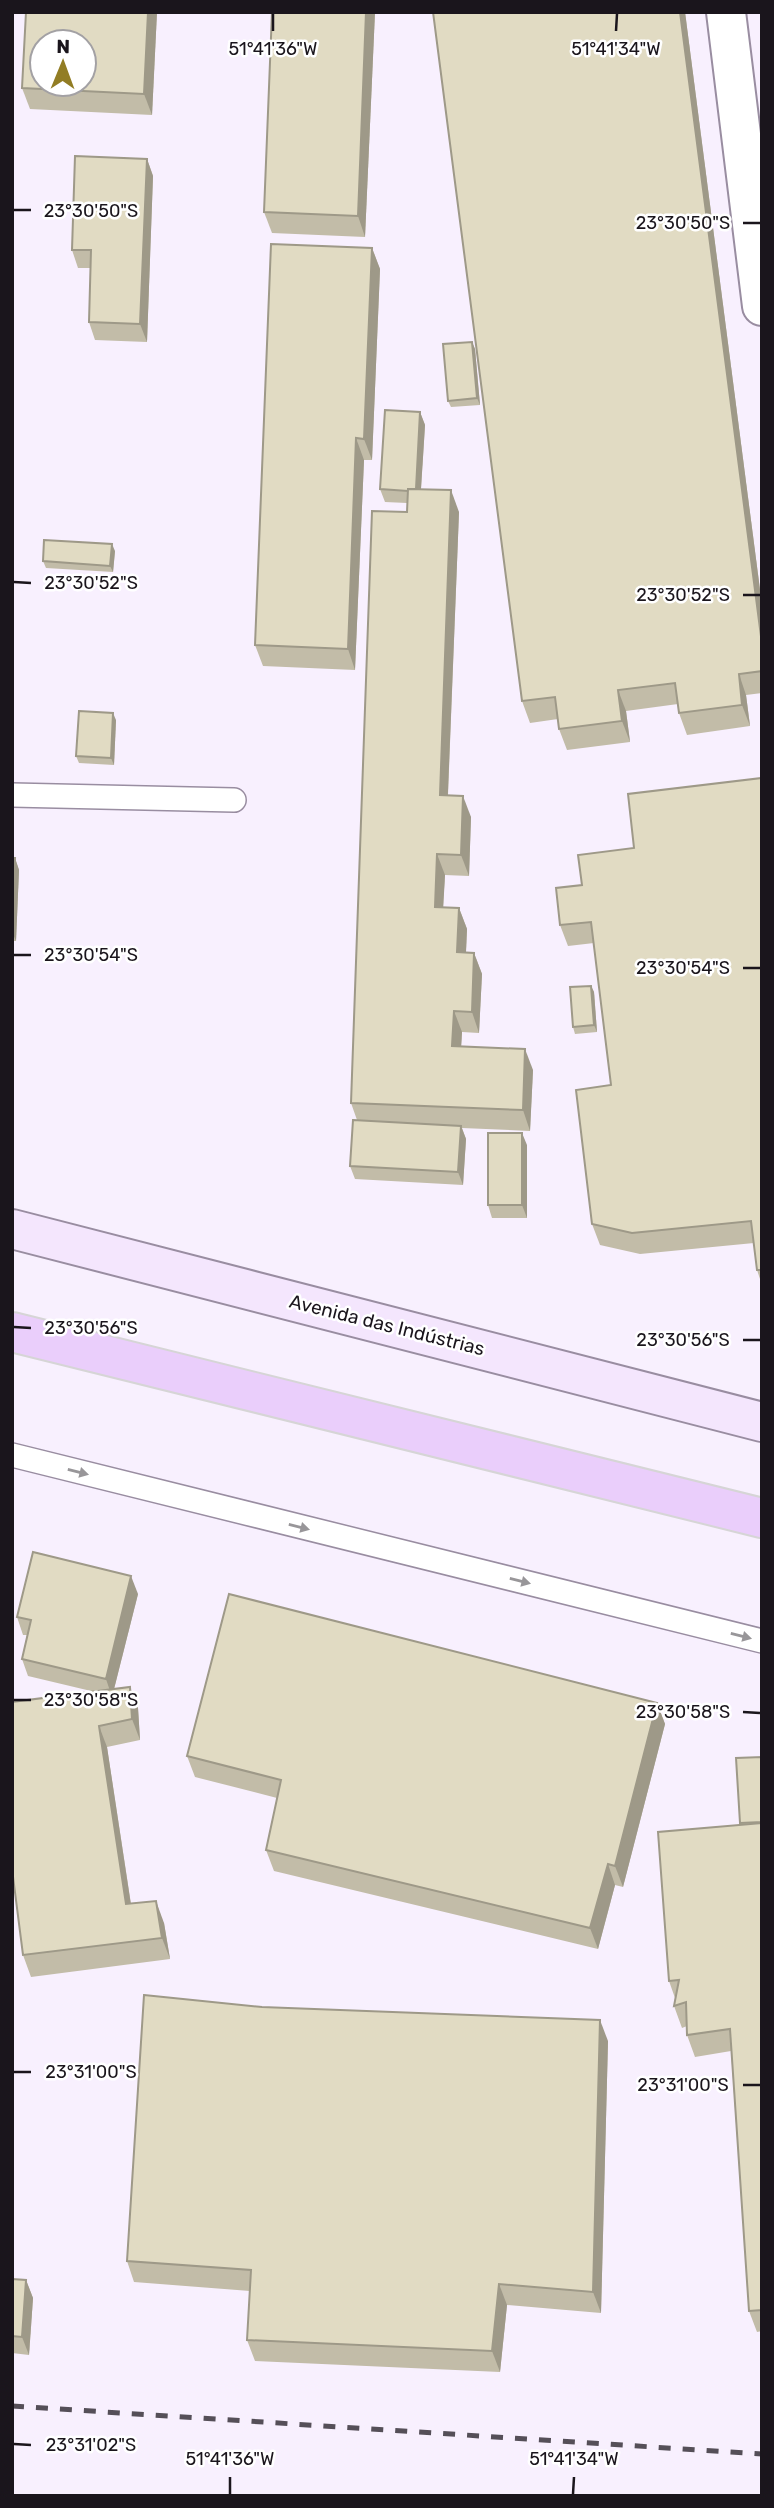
<svg xmlns="http://www.w3.org/2000/svg" width="774" height="2508" font-family="Rubik,sans-serif">
<rect width="100%" height="100%" fill="#f8f0fe"/>
<g fill="none" stroke-linecap="round" stroke-linejoin="round">
<defs>
<g id="lane">
<polyline points="12,795 234,800"/>
<polyline points="12,1455 762,1641"/>
</g>
<polyline id="street" points="726,12 762,306"/>
<polyline id="secondary" points="12,1229 762,1422"/>
<polyline id="primary" points="12,1332 762,1518"/>
</defs>
<use href="#lane" stroke="#998da1" stroke-width="26"/>
<use href="#street" stroke="#998da1" stroke-width="42"/>
<use href="#secondary" stroke="#998da1" stroke-width="42"/>
<use href="#primary" stroke="#d6d5d6" stroke-width="42"/>
<use href="#lane" stroke="#fff" stroke-width="23"/>
<use href="#street" stroke="#fff" stroke-width="38"/>
<use href="#secondary" stroke="#f4e6fd" stroke-width="38"/>
<use href="#primary" stroke="#eacefb" stroke-width="38"/>
<polyline stroke="#554f58" stroke-width="5" stroke-dasharray="12 12" stroke-linecap="butt" points="12,2406 762,2454"/>
</g>
<g fill="#c2bca8">
<polygon points="26,12 157,12 152,115 30,109 22,88"/>
<polygon points="375,12 365,237 272,233 264,212"/>
<polygon points="433,12 685,12 762,605 762,693 746,695 750,726 687,735 679,713 678,704 626,711 630,742 567,750 559,729 558,719 530,723 522,701"/>
<polygon points="147,159 153,176 147,342 95,340 89,322 91,268 78,268 72,250"/>
<polygon points="372,248 380,269 372,460 364,460 355,670 263,666 255,645"/>
<polygon points="472,342 475,349 480,405 451,407 448,401"/>
<polygon points="420,412 425,425 421,489 459,512 448,795 471,817 469,876 445,875 443,907 459,908 467,929 466,952 474,953 482,974 479,1033 462,1032 461,1046 533,1070 530,1131 462,1128 466,1139 463,1185 355,1179 350,1166 357,1120 351,1103 407,512 407,503 385,502 380,489"/>
<polygon points="115,551 113,572 46,568 43,561"/>
<polygon points="116,720 114,765 79,763 76,756"/>
<polygon points="762,778 762,1285 757,1270 754,1243 640,1254 600,1245 592,1224 611,1085 594,943 568,946 560,925 582,885 634,848"/>
<polygon points="12,858 15,858 19,870 16,941 12,941"/>
<polygon points="591,986 594,992 597,1032 575,1034 573,1027"/>
<polygon points="527,1145 527,1218 492,1218 488,1205"/>
<polygon points="138,1594 114,1689 138,1708 140,1740 107,1747 131,1904 164,1923 170,1959 31,1977 23,1955 91,1691 28,1676 22,1659 27,1635 23,1635 17,1617"/>
<polygon points="657,1703 665,1724 623,1887 615,1885 598,1949 274,1871 266,1850 277,1798 195,1777 187,1756"/>
<polygon points="762,1757 762,2331 757,2332 749,2311 731,2051 695,2057 687,2035 687,2026 682,2028 674,2006 675,1998 669,1981 740,1825 740,1823"/>
<polygon points="608,2041 601,2313 507,2305 500,2372 255,2361 247,2340 250,2291 134,2282 127,2261"/>
<polygon points="12,2279 26,2280 33,2298 29,2355 12,2353"/>
</g>
<g fill="#9e9988">
<polygon points="148,12 157,12 152,115 144,94"/>
<polygon points="366,12 375,12 365,237 358,216"/>
<polygon points="680,12 685,12 762,605 762,644"/>
<polygon points="147,159 153,176 147,342 140,324"/>
<polygon points="372,248 380,269 372,460 364,439"/>
<polygon points="472,342 475,349 480,405 477,398"/>
<polygon points="420,412 425,425 420,504 415,491"/>
<polygon points="356,438 364,460 355,670 348,649"/>
<polygon points="451,490 459,512 447,816 440,795"/>
<polygon points="112,544 115,551 113,572 110,566"/>
<polygon points="739,674 746,695 750,726 742,705"/>
<polygon points="618,690 626,711 630,742 622,721"/>
<polygon points="113,713 116,720 114,765 111,758"/>
<polygon points="463,796 471,817 469,876 461,855"/>
<polygon points="437,854 445,875 442,928 435,907"/>
<polygon points="15,858 19,870 16,941 12,932 12,904"/>
<polygon points="459,908 467,929 465,973 457,952"/>
<polygon points="474,953 482,974 479,1033 472,1012"/>
<polygon points="591,986 594,992 597,1032 594,1025"/>
<polygon points="454,1011 462,1032 460,1067 452,1046"/>
<polygon points="525,1049 533,1070 530,1131 523,1110"/>
<polygon points="461,1126 466,1139 463,1185 458,1172"/>
<polygon points="522,1133 527,1145 527,1218 522,1205"/>
<polygon points="131,1576 138,1594 112,1697 106,1679"/>
<polygon points="130,1687 138,1708 140,1740 132,1719"/>
<polygon points="657,1703 665,1724 623,1887 615,1866"/>
<polygon points="99,1726 107,1747 134,1925 126,1904"/>
<polygon points="608,1864 615,1885 598,1949 590,1928"/>
<polygon points="156,1901 164,1923 170,1959 162,1938"/>
<polygon points="600,2020 608,2041 601,2313 593,2292"/>
<polygon points="26,2280 33,2298 29,2355 22,2337"/>
<polygon points="499,2284 507,2305 500,2372 492,2351"/>
</g>
<g fill="#e1dbc3" stroke="#9e9988" stroke-width="2" fill-rule="evenodd">
<path d="M26,12H148L144,94L22,88ZM42,42H84V84H42Z"/>
<polygon points="272,12 366,12 358,216 264,212"/>
<polygon points="433,12 680,12 762,644 762,671 739,674 742,705 679,713 675,683 618,690 622,721 559,729 555,697 522,701"/>
<polygon points="75,156 147,159 140,324 89,322 91,250 72,250"/>
<polygon points="271,244 372,248 364,439 356,438 348,649 255,645"/>
<polygon points="472,342 477,398 448,401 443,344"/>
<polygon points="385,410 420,412 416,489 408,489 408,491 380,489"/>
<polygon points="408,489 451,490 440,795 463,796 461,855 437,854 435,907 459,908 457,952 474,953 472,1012 454,1011 452,1046 525,1049 523,1110 351,1103 372,511 407,512"/>
<polygon points="44,540 112,544 110,566 43,561"/>
<polygon points="79,711 113,713 111,758 76,756"/>
<polygon points="762,778 762,1270 757,1270 751,1221 632,1233 592,1224 576,1090 611,1085 591,922 560,925 556,888 582,885 578,855 634,848 628,794"/>
<polygon points="12,858 15,858 12,904"/>
<polygon points="591,986 594,1025 573,1027 570,987"/>
<polygon points="353,1120 461,1126 458,1172 350,1166"/>
<rect x="488" y="1133" width="34" height="72"/>
<polygon points="33,1552 131,1576 106,1679 22,1659 31,1620 17,1617"/>
<polygon points="229,1594 657,1703 615,1866 608,1864 590,1928 266,1850 281,1780 187,1756"/>
<polygon points="130,1687 132,1719 99,1726 126,1904 156,1901 162,1938 23,1955 12,1869 12,1702"/>
<polygon points="762,1757 762,1822 740,1823 736,1758"/>
<polygon points="762,1823 762,2310 749,2311 730,2029 687,2035 686,2002 674,2006 679,1980 669,1981 658,1832"/>
<polygon points="144,1995 262,2007 600,2020 593,2292 499,2284 492,2351 247,2340 251,2270 127,2261"/>
<polygon points="12,2279 26,2280 22,2337 12,2336"/>
</g>
<defs><path id="oneway-solid" d="M-6-.8H1V-3.2L6.5 0L1 3.2V.8H-6Z" transform="scale(1.75)"/></defs>
<g fill="#989699">
<use href="#oneway-solid" transform="translate(78 1472) rotate(14)"/>
<use href="#oneway-solid" transform="translate(299 1527) rotate(14)"/>
<use href="#oneway-solid" transform="translate(520 1581) rotate(14)"/>
<use href="#oneway-solid" transform="translate(741 1636) rotate(14)"/>
</g>
<path fill="none" stroke="#1a151c" stroke-width="2.5" d="M273,31V14M616,31L617,14M14,210H31M743,223H760M14,582L31,583M743,595H760M14,955H31M743,968H760M14,1327L31,1328M743,1340H760M14,1700H31M743,1712L760,1713M14,2072H31M743,2085H760M14,2444L31,2445M230,2494V2477M573,2494L574,2477"/>
<g text-anchor="middle" dominant-baseline="central" stroke-width="5" stroke-linejoin="round" paint-order="stroke">
<g font-size="19" fill="#1a151c" stroke="#fff">
<text transform="translate(387 1325) rotate(14)">Avenida das Indústrias</text>
</g>
</g>
<g font-size="18" text-anchor="middle" fill="#1a151c" stroke="#fff" stroke-width="5" stroke-linejoin="round" paint-order="stroke">
<text x="273" y="55">51°41'36"W</text>
<text x="616" y="55">51°41'34"W</text>
<text x="91" y="217">23°30'50"S</text>
<text x="683" y="229">23°30'50"S</text>
<text x="91" y="589">23°30'52"S</text>
<text x="683" y="601">23°30'52"S</text>
<text x="91" y="961">23°30'54"S</text>
<text x="683" y="974">23°30'54"S</text>
<text x="91" y="1334">23°30'56"S</text>
<text x="683" y="1346">23°30'56"S</text>
<text x="91" y="1706">23°30'58"S</text>
<text x="683" y="1718">23°30'58"S</text>
<text x="91" y="2078">23°31'00"S</text>
<text x="683" y="2091">23°31'00"S</text>
<text x="91" y="2451">23°31'02"S</text>
<text x="230" y="2465">51°41'36"W</text>
<text x="574" y="2465">51°41'34"W</text>
</g>
<rect width="774" height="2508" fill="none" stroke="#1a151c" stroke-width="28"/>
<g transform="translate(63 63) rotate(1)"><circle r="33" fill="#ffffff" stroke="#a3a1a4" stroke-width="2"/>
<path d="M0-5L12 26L0 18L-12 26Z" fill="#927d24"/>
<text y="-10" font-size="19" font-weight="bold" text-anchor="middle" fill="#1a151c">N</text>
</g>
</svg>
